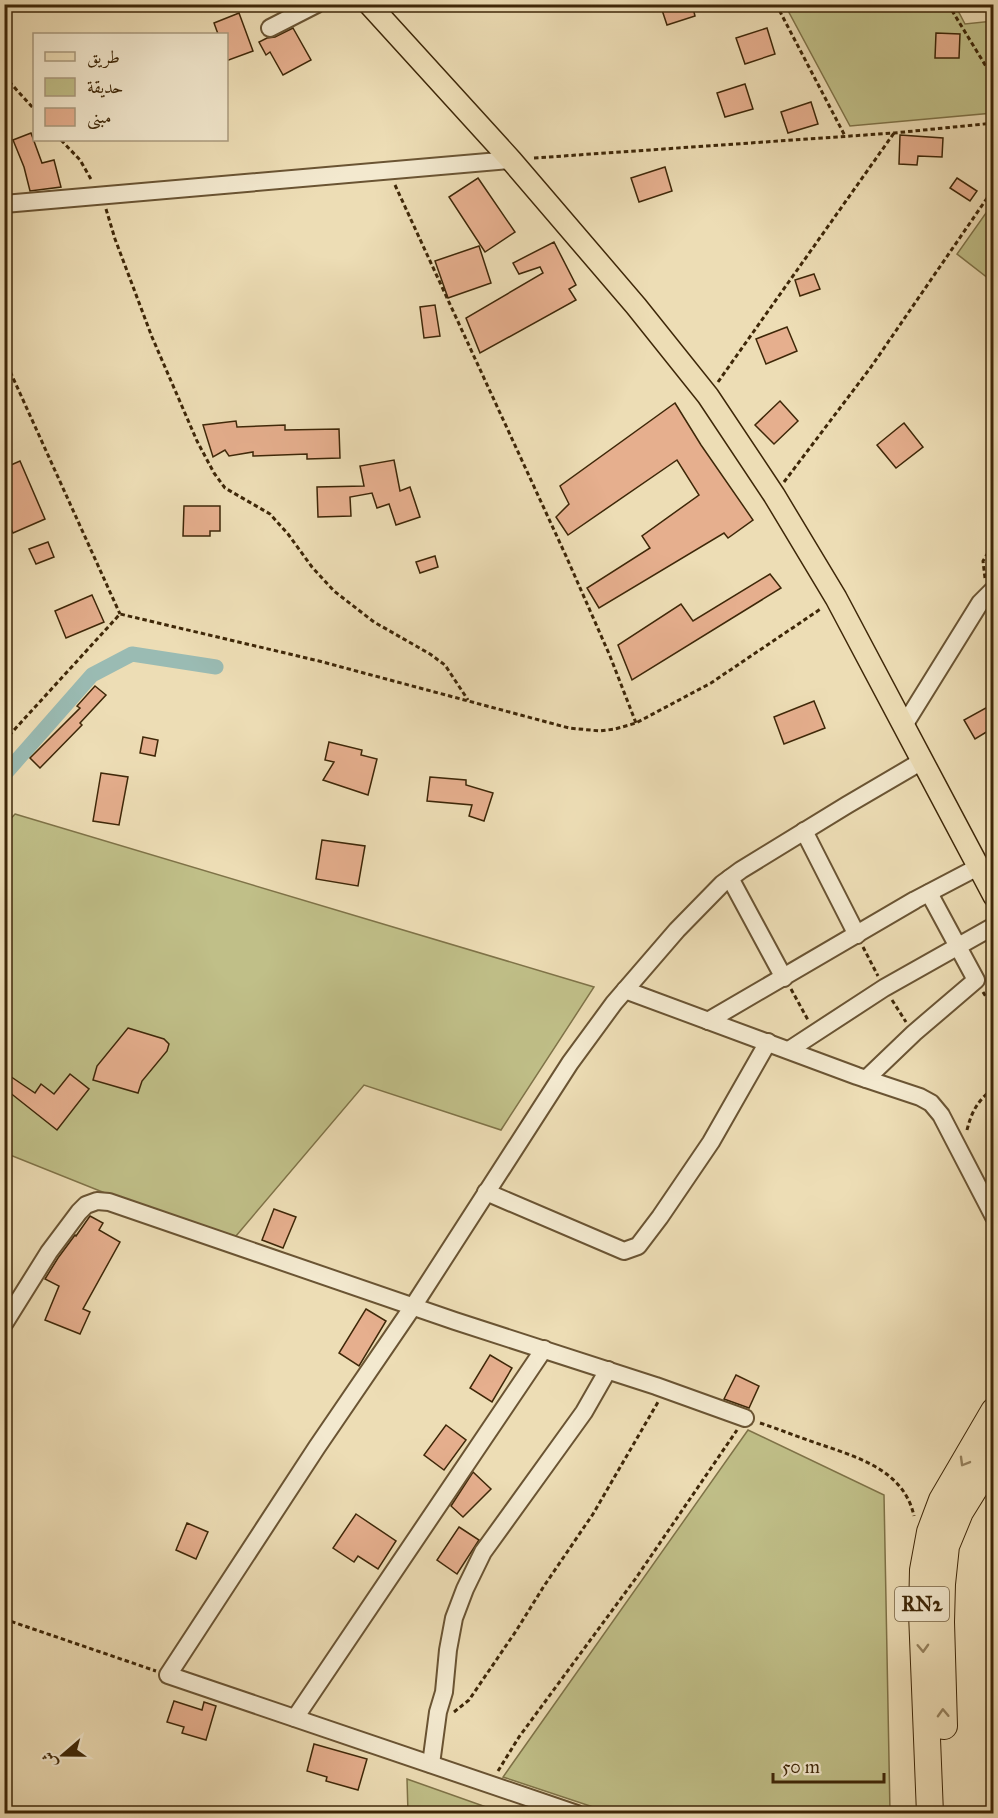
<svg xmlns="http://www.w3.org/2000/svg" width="998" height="1818" font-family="'IM FELL Great Primer',Amiri,serif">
<rect width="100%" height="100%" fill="#edddb5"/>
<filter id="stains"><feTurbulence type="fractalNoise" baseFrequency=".00333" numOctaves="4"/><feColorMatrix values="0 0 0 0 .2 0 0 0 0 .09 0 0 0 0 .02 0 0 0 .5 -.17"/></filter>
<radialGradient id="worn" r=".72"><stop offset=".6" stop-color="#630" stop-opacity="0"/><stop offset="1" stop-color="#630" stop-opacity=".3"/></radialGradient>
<g fill="#c0bf88" stroke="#7f7348" stroke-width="1.5">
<polygon points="785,5 955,5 965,24 993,21 993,113 850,126"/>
<polygon points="993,203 993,282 957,254"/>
<polygon points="15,814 594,987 501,1130 364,1085 230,1243 5,1153 4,826"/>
<polygon points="748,1430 884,1495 890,1813 611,1813 503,1777"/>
<polygon points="407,1779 503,1813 506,1813 408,1813"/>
</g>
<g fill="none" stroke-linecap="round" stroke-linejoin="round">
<polyline stroke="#9abbb3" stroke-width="15" points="4,775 92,675 132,654 216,667"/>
</g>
<g fill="#e6af8e" stroke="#3e2708" stroke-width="1.5">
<polygon points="660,4 692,4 695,16 667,25"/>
<polygon points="239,13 253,51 226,61 226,34 218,34 214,23"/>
<polygon points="293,28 311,60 283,75 270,52 266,55 259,42 267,38 275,37"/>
<polygon points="767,28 775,54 745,64 736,38"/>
<polygon points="936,33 960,34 959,58 935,58"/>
<polygon points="745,84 753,109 725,117 717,93"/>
<polygon points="811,102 818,124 788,133 781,112"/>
<polygon points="31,133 42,163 54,160 61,187 30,191 24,167 13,140"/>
<polygon points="900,135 943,138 942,157 918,156 917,165 899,164"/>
<polygon points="665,167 672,191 639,202 631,178"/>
<polygon points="478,178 515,232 485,252 449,197"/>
<polygon points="957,178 977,191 970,201 950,188"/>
<polygon points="554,242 576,285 569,289 576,300 480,353 466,318 543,273 540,267 519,274 513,263"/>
<polygon points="479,246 491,283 448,298 435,261"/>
<polygon points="814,274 820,289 800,296 795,280"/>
<polygon points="435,305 440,336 424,338 420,307"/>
<polygon points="787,327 797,351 766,364 756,339"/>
<polygon points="780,401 798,421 774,444 755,425"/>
<polygon points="675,403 701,445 753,520 728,538 724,533 599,608 587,588 650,548 642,536 699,495 677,460 568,535 556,517 569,504 560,486"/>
<polygon points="236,421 237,427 285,425 285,430 339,429 340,458 307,459 307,454 253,456 253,452 229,456 225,450 213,457 203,425"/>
<polygon points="904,423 923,447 896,468 877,445"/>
<polygon points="394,460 400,491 410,487 420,517 396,525 389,504 377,508 372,493 350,497 351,516 318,517 317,487 364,486 360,466"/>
<polygon points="20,461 45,519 13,533 4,514 4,468"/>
<polygon points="184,506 220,506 220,531 210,531 210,536 183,536"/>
<polygon points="48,542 54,557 36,564 29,549"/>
<polygon points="435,556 438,567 420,573 416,562"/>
<polygon points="770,574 781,588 632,680 618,645 681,604 693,621"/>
<polygon points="92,595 104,622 66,638 55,611"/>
<polygon points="95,686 106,695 80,723 82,725 40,768 30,758 80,708 77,706"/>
<polygon points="814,701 825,728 784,744 774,717"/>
<polygon points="993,704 993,728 975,739 964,720"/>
<polygon points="143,737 158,740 155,756 140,753"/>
<polygon points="329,742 362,750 361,755 377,759 368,795 323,780 334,762 325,760"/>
<polygon points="101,773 128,777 119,825 93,821"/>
<polygon points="430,777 466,780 466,785 493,793 484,821 469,816 472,805 427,801"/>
<polygon points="322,840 365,846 358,886 316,879"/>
<polygon points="128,1028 164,1039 169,1044 167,1051 142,1081 138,1093 93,1080 97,1066"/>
<polygon points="4,1072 35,1093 41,1084 54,1094 70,1074 89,1089 57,1130 4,1088"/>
<polygon points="274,1209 296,1217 283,1248 262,1240"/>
<polygon points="90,1216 103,1223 99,1230 120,1242 83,1309 90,1312 80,1334 45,1320 59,1286 45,1279 58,1258 75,1235 76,1236"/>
<polygon points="366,1309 386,1321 359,1366 339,1353"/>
<polygon points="490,1355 512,1368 492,1402 470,1388"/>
<polygon points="736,1375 759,1386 749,1408 724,1399"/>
<polygon points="446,1425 466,1440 444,1470 424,1455"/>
<polygon points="473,1472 491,1489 463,1517 451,1506"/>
<polygon points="356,1514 396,1541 378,1569 358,1556 354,1562 333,1548"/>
<polygon points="187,1523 208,1532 196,1559 176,1550"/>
<polygon points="459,1527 479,1540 457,1574 437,1560"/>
<polygon points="174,1701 202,1710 204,1702 216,1706 206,1740 182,1733 184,1727 167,1722"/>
<polygon points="314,1744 367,1759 358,1790 326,1781 327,1777 307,1771"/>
</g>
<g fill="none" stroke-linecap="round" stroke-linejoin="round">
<defs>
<g id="minor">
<polyline points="270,28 317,4"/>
<polyline points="4,204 511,160"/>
<polyline points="903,727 980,603 994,589"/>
<polyline points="804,831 857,935"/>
<polyline points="730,878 784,978"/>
<polyline points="625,990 857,1076 920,1097 931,1103 941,1115 994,1217"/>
<polyline points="708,1021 915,900 978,867"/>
<polyline points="789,1050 884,988 994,926"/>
<polyline points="866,1079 914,1033 976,980 929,893"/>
<polyline points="486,1192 624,1251 638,1246 660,1217 711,1142 768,1042"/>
<polyline points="4,1324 49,1252 79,1212 86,1205 97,1201 109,1202 455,1321 656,1386 745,1418"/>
<polyline points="295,1718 544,1349"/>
<polyline points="431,1764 438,1712 444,1692 448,1650 454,1618 465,1589 483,1552 584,1412 608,1370"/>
<polyline points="577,1814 168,1675 317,1447 414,1305 570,1063 614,1003 677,930 722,884 741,870 847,805 922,761"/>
</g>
<polyline id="major" points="369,4 511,160 636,306 708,396 774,495 836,598 994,896"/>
<g id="highway">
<polyline points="944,1726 941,1622 942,1584 946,1546 960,1512 994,1457"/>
<polyline points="930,1814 922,1613 923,1570 930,1532 942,1500 994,1411"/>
</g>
</defs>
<use href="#minor" stroke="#6a5433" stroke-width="20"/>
<use href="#major" stroke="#3e2708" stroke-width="24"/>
<use href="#highway" stroke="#3e2708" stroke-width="28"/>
<g stroke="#3e2708" stroke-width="3" stroke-dasharray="4.5 3" stroke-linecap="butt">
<polyline points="776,4 845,136"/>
<polyline points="948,4 987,68 994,83"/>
<polyline points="4,76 34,109"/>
<polyline points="61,140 80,160 92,181"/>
<polyline points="534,158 894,133 994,123"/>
<polyline points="395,185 566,556 610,656 636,723"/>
<polyline points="106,209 115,239 152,337 197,441 214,473 225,488 270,514 288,534 312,567 334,591 374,622 430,654 445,665 468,700"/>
<polyline points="4,358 120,614"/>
<polyline points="718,382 894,133"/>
<polyline points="784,482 871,367 994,188"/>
<polyline points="985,578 983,561 994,543"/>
<polyline points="4,741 120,614 319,661 569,728 600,731 615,729 636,723 711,683 822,608"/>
<polyline points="863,947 878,976"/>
<polyline points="791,989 808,1020"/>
<polyline points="983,992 994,1010"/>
<polyline points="892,1000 906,1022"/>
<path d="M967,1130C972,1110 978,1101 994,1087"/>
<path d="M760,1423C781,1430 801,1438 822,1445C860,1458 904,1471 914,1516"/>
<polyline points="4,1619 156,1671"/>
<polyline points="454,1712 469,1700 516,1631 544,1586 593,1514 658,1402"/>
<polyline points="498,1771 519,1737 636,1578 737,1430"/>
</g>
<use href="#minor" stroke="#f3e9cf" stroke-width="16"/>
<use href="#major" stroke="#edddb5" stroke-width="21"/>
<use href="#highway" stroke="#edddb5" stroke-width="26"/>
</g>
<defs><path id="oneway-chevron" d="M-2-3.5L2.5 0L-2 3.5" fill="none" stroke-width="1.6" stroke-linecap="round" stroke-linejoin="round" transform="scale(1.5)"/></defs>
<g stroke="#96825e">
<use href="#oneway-chevron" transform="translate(964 1462) rotate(120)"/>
<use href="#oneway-chevron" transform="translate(923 1648) rotate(88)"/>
<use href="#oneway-chevron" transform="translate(943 1713) rotate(-92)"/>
</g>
<g text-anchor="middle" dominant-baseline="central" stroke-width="4.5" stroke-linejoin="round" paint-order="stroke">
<rect fill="#f3e9cf" stroke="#746144" stroke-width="1.5" x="895" y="1587" width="54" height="34" rx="4.5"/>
<g font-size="20" font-weight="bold" fill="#3e2708">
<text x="922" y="1604">RN2</text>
</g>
</g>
<rect width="998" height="1818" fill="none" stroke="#edddb5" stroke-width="24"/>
<rect x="6" y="6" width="986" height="1806" fill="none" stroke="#3e2708" stroke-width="3"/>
<rect x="12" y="12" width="974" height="1794" fill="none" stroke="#3e2708" stroke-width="1.5"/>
<rect x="33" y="33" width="195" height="108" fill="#f3e9cf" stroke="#ab9b7f" stroke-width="1.5"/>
<rect x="45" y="52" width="30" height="9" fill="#edddb5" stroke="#ab9b7f" stroke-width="1.5"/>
<text x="87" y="63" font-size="18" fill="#3e2708">طريق</text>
<rect x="45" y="78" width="30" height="18" fill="#c0bf88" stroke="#ab9b7f" stroke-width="1.5"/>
<text x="87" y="93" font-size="18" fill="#3e2708">حديقة</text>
<rect x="45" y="108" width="30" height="18" fill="#e6af8e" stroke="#ab9b7f" stroke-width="1.5"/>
<text x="87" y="123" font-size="18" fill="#3e2708">مبنى</text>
<g transform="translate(63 1755) rotate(250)" stroke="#f3e9cf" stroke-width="4.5" paint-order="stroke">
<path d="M0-4.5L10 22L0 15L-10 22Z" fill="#3e2708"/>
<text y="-9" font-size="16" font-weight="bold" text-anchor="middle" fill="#3e2708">ش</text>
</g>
<path d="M773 1773v9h111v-9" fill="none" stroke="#3e2708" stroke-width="3"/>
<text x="782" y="1773" font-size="18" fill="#3e2708" stroke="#f3e9cf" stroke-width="4.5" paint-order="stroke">50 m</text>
<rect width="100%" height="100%" filter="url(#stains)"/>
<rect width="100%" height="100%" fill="url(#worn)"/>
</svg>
